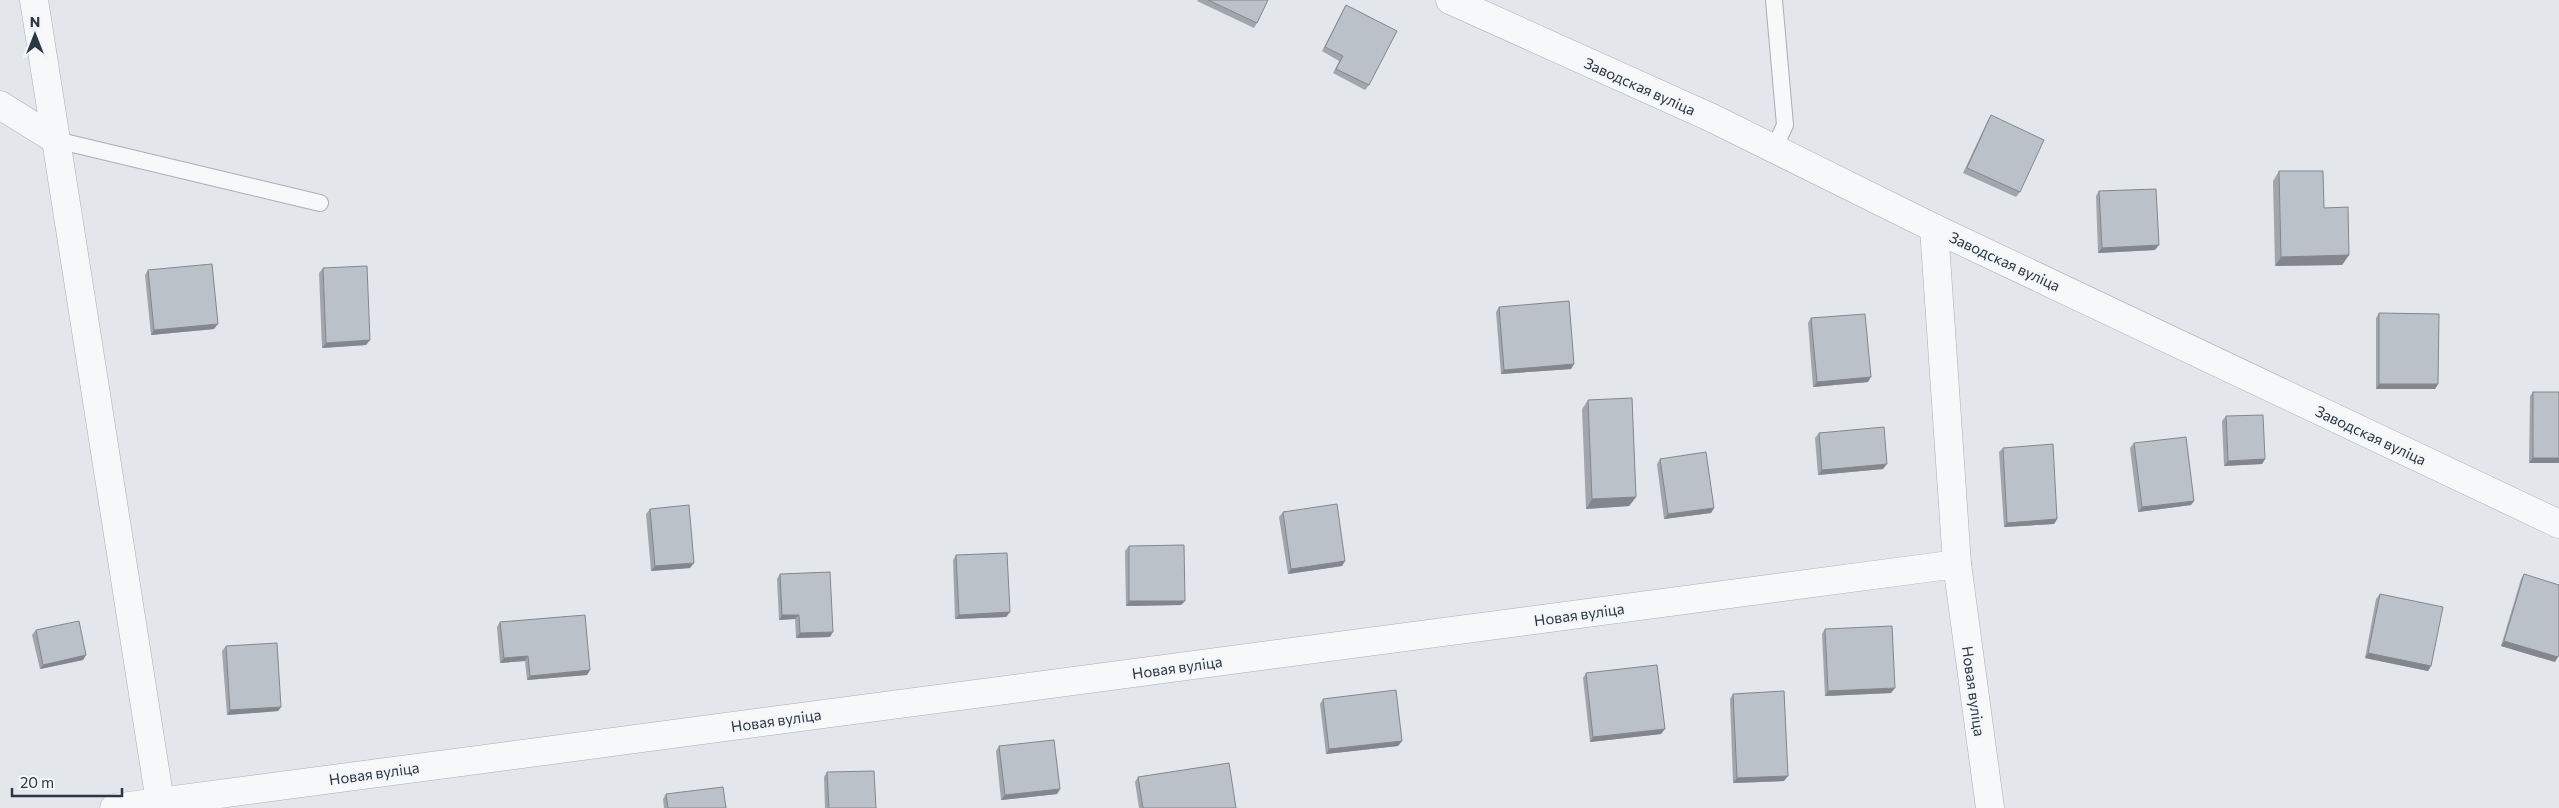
<svg xmlns="http://www.w3.org/2000/svg" width="2559" height="808" font-family="Commissioner,sans-serif">
<rect width="100%" height="100%" fill="#e3e7eb"/>
<g fill="none" stroke-linecap="round" stroke-linejoin="round">
<defs>
<g id="service">
<polyline points="56,140 320,203"/>
<polyline points="1774,149 1785,125 1774,0"/>
</g>
<g id="minor">
<polyline points="34,0 161,808"/>
<polyline points="1450,0 1712,118 1934,228 2559,524"/>
<polyline points="0,105 56,140"/>
<polyline points="1934,228 1957,564"/>
<polyline points="114,808 1957,564 1990,808"/>
</g>
</defs>
<use href="#service" stroke="#a8aeb6" stroke-width="18"/>
<use href="#minor" stroke="#a8aeb6" stroke-width="29"/>
<use href="#service" stroke="#f6f8fa" stroke-width="16"/>
<use href="#minor" stroke="#f6f8fa" stroke-width="28"/>
</g>
<g fill="#a1a6ad">
<polygon points="1198,0 1268,0 1257,23 1254,28 1197,1"/>
<polygon points="1346,5 1369,85 1365,90 1333,73 1339,61 1322,51 1343,10"/>
<polygon points="1991,115 2020,192 2016,197 1963,173 1988,120"/>
<polygon points="2279,171 2324,208 2349,255 2342,265 2275,266 2273,181"/>
<polygon points="2099,191 2155,250 2098,253 2096,196"/>
<polygon points="323,268 370,340 366,345 322,348 319,273"/>
<polygon points="148,270 214,329 151,335 145,275"/>
<polygon points="1499,307 1574,364 1571,369 1501,374 1496,312"/>
<polygon points="2379,313 2438,384 2435,389 2376,389 2376,318"/>
<polygon points="1811,318 1868,382 1813,387 1808,323"/>
<polygon points="2533,392 2559,392 2559,463 2529,463 2530,396"/>
<polygon points="1588,400 1636,497 1629,506 1586,509 1582,409"/>
<polygon points="2226,416 2265,459 2262,464 2224,466 2222,421"/>
<polygon points="1819,433 1883,469 1818,475 1815,438"/>
<polygon points="2134,443 2194,501 2191,505 2138,512 2130,448"/>
<polygon points="2003,448 2057,519 2054,524 2004,527 1999,452"/>
<polygon points="1660,459 1714,508 1711,513 1664,519 1657,464"/>
<polygon points="650,509 690,568 651,571 646,514"/>
<polygon points="1283,512 1345,561 1342,566 1288,574 1279,517"/>
<polygon points="1129,546 1185,601 1181,605 1126,606 1125,551"/>
<polygon points="956,555 1010,612 1006,617 955,619 953,560"/>
<polygon points="780,574 830,637 796,638 795,619 779,620 777,579"/>
<polygon points="2524,574 2555,662 2501,646 2521,579"/>
<polygon points="2380,594 2431,666 2428,671 2365,658 2376,599"/>
<polygon points="500,622 590,670 587,675 527,680 525,661 500,663 497,627"/>
<polygon points="1825,629 1891,693 1825,696 1822,634"/>
<polygon points="36,630 86,655 83,660 40,669 32,635"/>
<polygon points="226,646 281,707 278,711 227,715 222,651"/>
<polygon points="1586,673 1661,734 1590,742 1583,678"/>
<polygon points="1733,694 1784,781 1733,783 1730,699"/>
<polygon points="1323,699 1402,741 1398,746 1326,754 1320,704"/>
<polygon points="999,746 1060,789 1057,794 1001,800 996,751"/>
<polygon points="827,772 876,808 825,808 824,777"/>
<polygon points="1138,777 1236,808 1139,808 1135,782"/>
<polygon points="666,794 726,808 664,808 663,799"/>
</g>
<g fill="#83878d">
<polygon points="2159,245 2155,250 2098,253 2102,248"/>
<polygon points="2349,255 2342,265 2275,266 2281,257"/>
<polygon points="218,324 214,329 151,335 154,330"/>
<polygon points="370,340 366,345 322,348 326,343"/>
<polygon points="1574,364 1571,369 1501,374 1504,370"/>
<polygon points="1871,377 1868,382 1813,387 1817,382"/>
<polygon points="2379,384 2438,384 2435,389 2376,389"/>
<polygon points="2533,458 2559,458 2559,463 2529,463"/>
<polygon points="2265,459 2262,464 2224,466 2228,461"/>
<polygon points="1887,464 1883,469 1818,475 1822,470"/>
<polygon points="1636,497 1629,506 1586,509 1592,499"/>
<polygon points="2194,501 2191,505 2138,512 2142,507"/>
<polygon points="1714,508 1711,513 1664,519 1668,514"/>
<polygon points="2057,519 2054,524 2004,527 2007,523"/>
<polygon points="1345,561 1342,566 1288,574 1291,569"/>
<polygon points="694,563 690,568 651,571 655,566"/>
<polygon points="1129,601 1185,601 1181,605 1126,606"/>
<polygon points="1010,612 1006,617 955,619 959,615"/>
<polygon points="782,615 799,615 795,619 779,620"/>
<polygon points="833,632 830,637 796,638 800,633"/>
<polygon points="2504,641 2558,657 2555,662 2501,646"/>
<polygon points="2368,653 2431,666 2428,671 2365,658"/>
<polygon points="86,655 83,660 40,669 43,665"/>
<polygon points="528,656 525,661 500,663 504,658"/>
<polygon points="590,670 587,675 527,680 530,676"/>
<polygon points="1895,688 1891,693 1825,696 1828,691"/>
<polygon points="281,707 278,711 227,715 230,710"/>
<polygon points="1665,729 1661,734 1590,742 1593,737"/>
<polygon points="1402,741 1398,746 1326,754 1329,749"/>
<polygon points="1788,776 1784,781 1733,783 1737,778"/>
<polygon points="1060,789 1057,794 1001,800 1005,795"/>
</g>
<g fill="#bbc1c9" stroke="#83878d">
<polygon points="1208,0 1268,0 1257,23"/>
<polygon points="1346,5 1397,31 1369,85 1336,69 1343,56 1325,47"/>
<polygon points="1991,115 2044,140 2020,192 1967,168"/>
<polygon points="2279,171 2323,171 2324,208 2348,207 2349,255 2281,257"/>
<polygon points="2156,189 2159,245 2102,248 2099,191"/>
<polygon points="212,264 218,324 154,330 148,270"/>
<polygon points="367,266 370,340 326,343 323,268"/>
<polygon points="1569,301 1574,364 1504,370 1499,307"/>
<polygon points="2379,313 2439,314 2438,384 2379,384"/>
<polygon points="1865,314 1871,377 1817,382 1811,318"/>
<rect x="2533" y="392" width="26" height="66"/>
<polygon points="1632,398 1636,497 1592,499 1588,400"/>
<polygon points="2263,415 2265,459 2228,461 2226,416"/>
<polygon points="1884,427 1887,464 1822,470 1819,433"/>
<polygon points="2186,437 2194,501 2142,507 2134,443"/>
<polygon points="2053,444 2057,519 2007,523 2003,448"/>
<polygon points="1706,452 1714,508 1668,514 1660,459"/>
<polygon points="1337,504 1345,561 1291,569 1283,512"/>
<polygon points="689,505 694,563 655,566 650,509"/>
<polygon points="1184,545 1185,601 1129,601 1129,546"/>
<polygon points="1007,553 1010,612 959,615 956,555"/>
<polygon points="830,572 833,632 800,633 799,615 782,615 780,574"/>
<polygon points="2524,574 2559,585 2559,654 2558,657 2504,641"/>
<polygon points="2380,594 2443,607 2431,666 2368,653"/>
<polygon points="585,615 590,670 530,676 528,656 504,658 500,622"/>
<polygon points="79,621 86,655 43,665 36,630"/>
<polygon points="1892,626 1895,688 1828,691 1825,629"/>
<polygon points="277,643 281,707 230,710 226,646"/>
<polygon points="1657,665 1665,729 1593,737 1586,673"/>
<polygon points="1396,690 1402,741 1329,749 1323,699"/>
<polygon points="1784,691 1788,776 1737,778 1733,694"/>
<polygon points="1054,740 1060,789 1005,795 999,746"/>
<polygon points="1229,763 1236,808 1143,808 1138,777"/>
<polygon points="874,771 876,808 829,808 827,772"/>
<polygon points="723,787 726,808 668,808 666,794"/>
</g>
<g text-anchor="middle" dominant-baseline="central" stroke-width="4" stroke-linejoin="round" paint-order="stroke">
<g font-size="15" fill="#2b3644" stroke="#f3f6f9">
<text transform="translate(1640 86) rotate(24)">Заводская вуліца</text>
<text transform="translate(2005 261) rotate(25)">Заводская вуліца</text>
<text transform="translate(2371 435) rotate(25)">Заводская вуліца</text>
<text transform="translate(1579 614) rotate(-8)">Новая вуліца</text>
<text transform="translate(1177 667) rotate(-8)">Новая вуліца</text>
<text transform="translate(1974 691) rotate(82)">Новая вуліца</text>
<text transform="translate(776 720) rotate(-8)">Новая вуліца</text>
<text transform="translate(374 773) rotate(-8)">Новая вуліца</text>
</g>
</g>
<g transform="translate(35 35)" stroke="#f3f6f9" stroke-width="4" paint-order="stroke">
<path d="M0-4L9 19L0 12L-9 19Z" fill="#2b3644"/>
<text y="-8" font-size="14" font-weight="bold" text-anchor="middle" fill="#2b3644">N</text>
</g>
<path d="M12 788v8h110v-8" fill="none" stroke="#2b3644" stroke-width="2.5"/>
<text x="20" y="788" font-size="15" fill="#2b3644" stroke="#f3f6f9" stroke-width="4" paint-order="stroke">20 m</text>
</svg>
